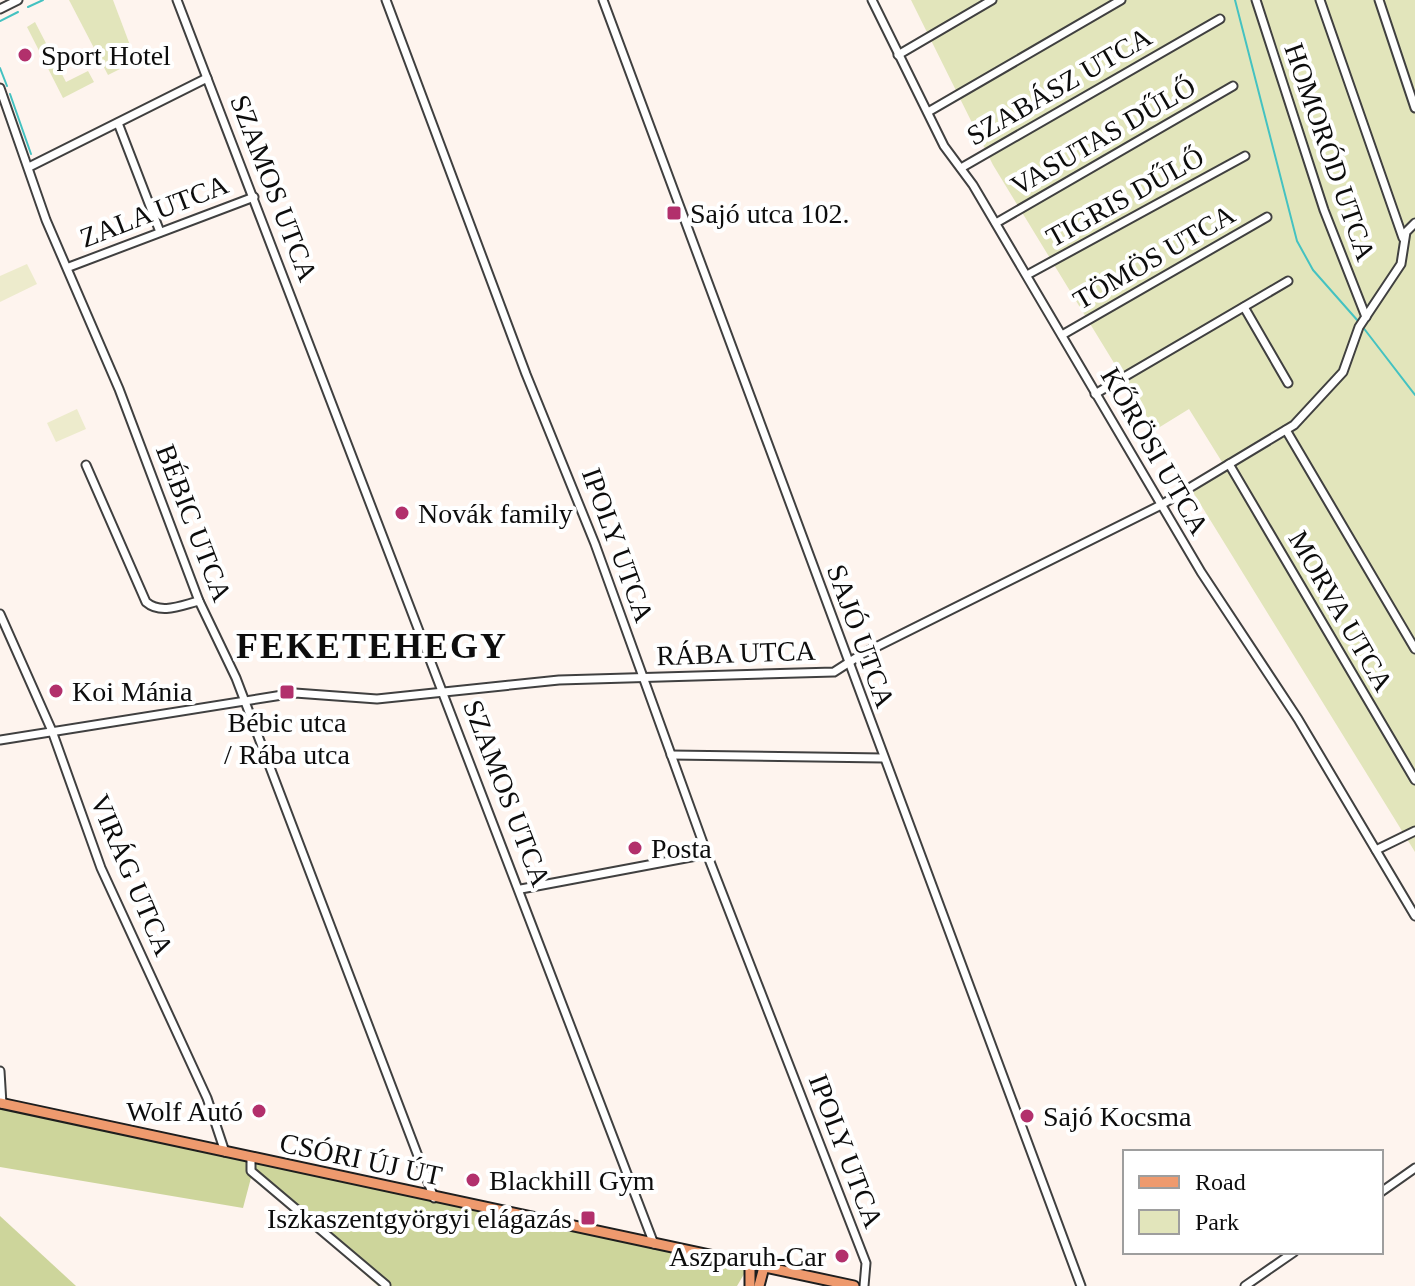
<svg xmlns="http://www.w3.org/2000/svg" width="1415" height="1286" font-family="'Times New Roman',serif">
<rect width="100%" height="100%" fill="#fef4ee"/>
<g fill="#e2e5bb">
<polygon points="69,0 113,0 136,61 108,75"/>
<polygon points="911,0 1415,0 1415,852 1188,484 1222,462 1189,409 1155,430 993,165"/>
<polygon points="35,22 66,82 88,71 94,82 63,98 27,27"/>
</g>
<g fill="#cdd59b">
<polygon points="0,1103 750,1264 737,1286 378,1286 252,1174 243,1208 0,1167"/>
<polygon points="0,1216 76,1286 0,1286"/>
</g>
<g fill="#edebcc">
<polygon points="27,264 37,284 0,302 0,276"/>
<polygon points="77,409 86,429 56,442 47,423"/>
</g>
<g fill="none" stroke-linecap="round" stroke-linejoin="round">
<g stroke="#44c2c1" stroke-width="2">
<polyline points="1235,0 1297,241 1313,270 1358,321"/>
<polyline points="28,7 43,0"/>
<polyline points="0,21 18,12"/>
<polyline points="0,68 7,86"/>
<polyline points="10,94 31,154"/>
<polyline points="1362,326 1415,395"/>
</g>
<defs>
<g id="minor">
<polyline points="177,0 654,1244"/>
<polyline points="386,0 526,374 595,544 707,854 866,1263 864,1286"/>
<polyline points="603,0 1081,1286"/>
<polyline points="872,0 944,146 973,185 1201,572 1298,719 1415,916"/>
<polyline points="1256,0 1324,210 1366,317"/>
<polyline points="1320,0 1403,238"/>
<polyline points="1379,0 1415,108"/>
<polyline points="0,9 18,0"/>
<polyline points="898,55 992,0"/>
<polyline points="0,88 46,220 119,389 199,601 236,678 434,1198"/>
<polyline points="928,112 1121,0"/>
<polyline points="118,123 160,232"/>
<polyline points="29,167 207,78"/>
<polyline points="961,168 1220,19"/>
<polyline points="996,223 1233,86"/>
<polyline points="69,267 254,197"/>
<polyline points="1027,275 1245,156"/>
<polyline points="1244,307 1288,383"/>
<polyline points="1062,335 1267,217"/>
<polyline points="1095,394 1288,281"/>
<polyline points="1286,430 1415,649"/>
<polyline points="1229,464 1415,780"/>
<path d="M86,465L146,602C161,615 182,605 199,601"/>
<polyline points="0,614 52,731 101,868 207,1098 225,1152"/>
<polyline points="0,740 295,693 377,699 559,680 834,672 862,654 1161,505 1294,425 1343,372 1359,327 1401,264 1406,232 1415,223"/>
<polyline points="671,755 883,758"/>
<polyline points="1376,850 1415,831"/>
<polyline points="521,889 707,854"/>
<polyline points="0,1071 2,1104"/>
<polyline points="251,1158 251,1171 386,1285"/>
<polyline points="1381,1192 1415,1168"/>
<polyline points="1245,1286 1294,1252"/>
</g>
<g id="major">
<polyline points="0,1103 854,1286"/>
<polyline points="750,1264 750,1286"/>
<polyline points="759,1286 764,1267"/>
</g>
</defs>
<use href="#minor" stroke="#404040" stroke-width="11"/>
<use href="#major" stroke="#1e1e1e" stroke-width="13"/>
<use href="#minor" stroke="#fff" stroke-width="7"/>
<use href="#major" stroke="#ee9a6e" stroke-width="9"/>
</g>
<g fill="#b2306c" stroke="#fff" stroke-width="3">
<circle cx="25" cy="55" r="8"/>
<rect x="666" y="205" width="16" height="16" rx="4"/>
<circle cx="402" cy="513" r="8"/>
<circle cx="56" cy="691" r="8"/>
<rect x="279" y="684" width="16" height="16" rx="4"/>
<circle cx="635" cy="848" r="8"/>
<circle cx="259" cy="1111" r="8"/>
<circle cx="1027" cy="1116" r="8"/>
<circle cx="473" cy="1180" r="8"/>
<rect x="580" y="1210" width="16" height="16" rx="4"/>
<circle cx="842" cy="1256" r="8"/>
</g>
<g text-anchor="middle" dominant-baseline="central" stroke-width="8" stroke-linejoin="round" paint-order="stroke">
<g font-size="28" fill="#0d0d0d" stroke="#fff" text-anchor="start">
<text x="41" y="55">Sport Hotel</text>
<text x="690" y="213">Sajó utca 102.</text>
<text x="418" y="513">Novák family</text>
<text x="72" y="691">Koi Mánia</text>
<text x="287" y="722" text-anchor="middle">Bébic utca<tspan x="287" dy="32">/ Rába utca</tspan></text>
<text x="651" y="848">Posta</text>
<text x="243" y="1111" text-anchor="end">Wolf Autó</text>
<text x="1043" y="1116">Sajó Kocsma</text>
<text x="489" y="1180">Blackhill Gym</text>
<text x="572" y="1218" text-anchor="end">Iszkaszentgyörgyi elágazás</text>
<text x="826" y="1256" text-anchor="end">Aszparuh-Car</text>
</g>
<g font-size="28" fill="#0d0d0d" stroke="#fff">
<text transform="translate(1059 86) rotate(-30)">SZABÁSZ UTCA</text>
<text transform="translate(1103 136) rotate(-30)">VASUTAS DŰLŐ</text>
<text transform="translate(1330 152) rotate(71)">HOMORÓD UTCA</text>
<text transform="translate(274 188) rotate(69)">SZAMOS UTCA</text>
<text transform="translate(1125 197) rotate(-29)">TIGRIS DŰLŐ</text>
<text transform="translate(154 211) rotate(-21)">ZALA UTCA</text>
<text transform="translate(1154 257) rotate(-30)">TÖMÖS UTCA</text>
<text transform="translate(1155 451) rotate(60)">KŐRÖSI UTCA</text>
<text transform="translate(194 523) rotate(69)">BÉBIC UTCA</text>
<text transform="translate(618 545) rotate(70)">IPOLY UTCA</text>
<text transform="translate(1341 611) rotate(60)">MORVA UTCA</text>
<text transform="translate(861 636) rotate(70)">SAJÓ UTCA</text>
<text transform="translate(736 653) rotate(-2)">RÁBA UTCA</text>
<text transform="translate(507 793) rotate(69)">SZAMOS UTCA</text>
<text transform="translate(132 875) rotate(67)">VIRÁG UTCA</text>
<text transform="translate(846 1151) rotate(69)">IPOLY UTCA</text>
<text transform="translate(361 1159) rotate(12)">CSÓRI ÚJ ÚT</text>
</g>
<g font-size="36" font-weight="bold" letter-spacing="2" fill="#0d0d0d" stroke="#fff">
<text x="372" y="646">FEKETEHEGY</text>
</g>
</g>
<rect x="1123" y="1150" width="260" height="104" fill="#ffffff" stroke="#9e9e9e" stroke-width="2"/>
<rect x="1139" y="1176" width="40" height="12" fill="#ee9a6e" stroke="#9e9e9e" stroke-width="2"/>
<text x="1195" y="1190" font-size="24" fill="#0d0d0d">Road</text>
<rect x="1139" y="1210" width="40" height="24" fill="#e2e5bb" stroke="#9e9e9e" stroke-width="2"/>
<text x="1195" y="1230" font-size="24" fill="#0d0d0d">Park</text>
</svg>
